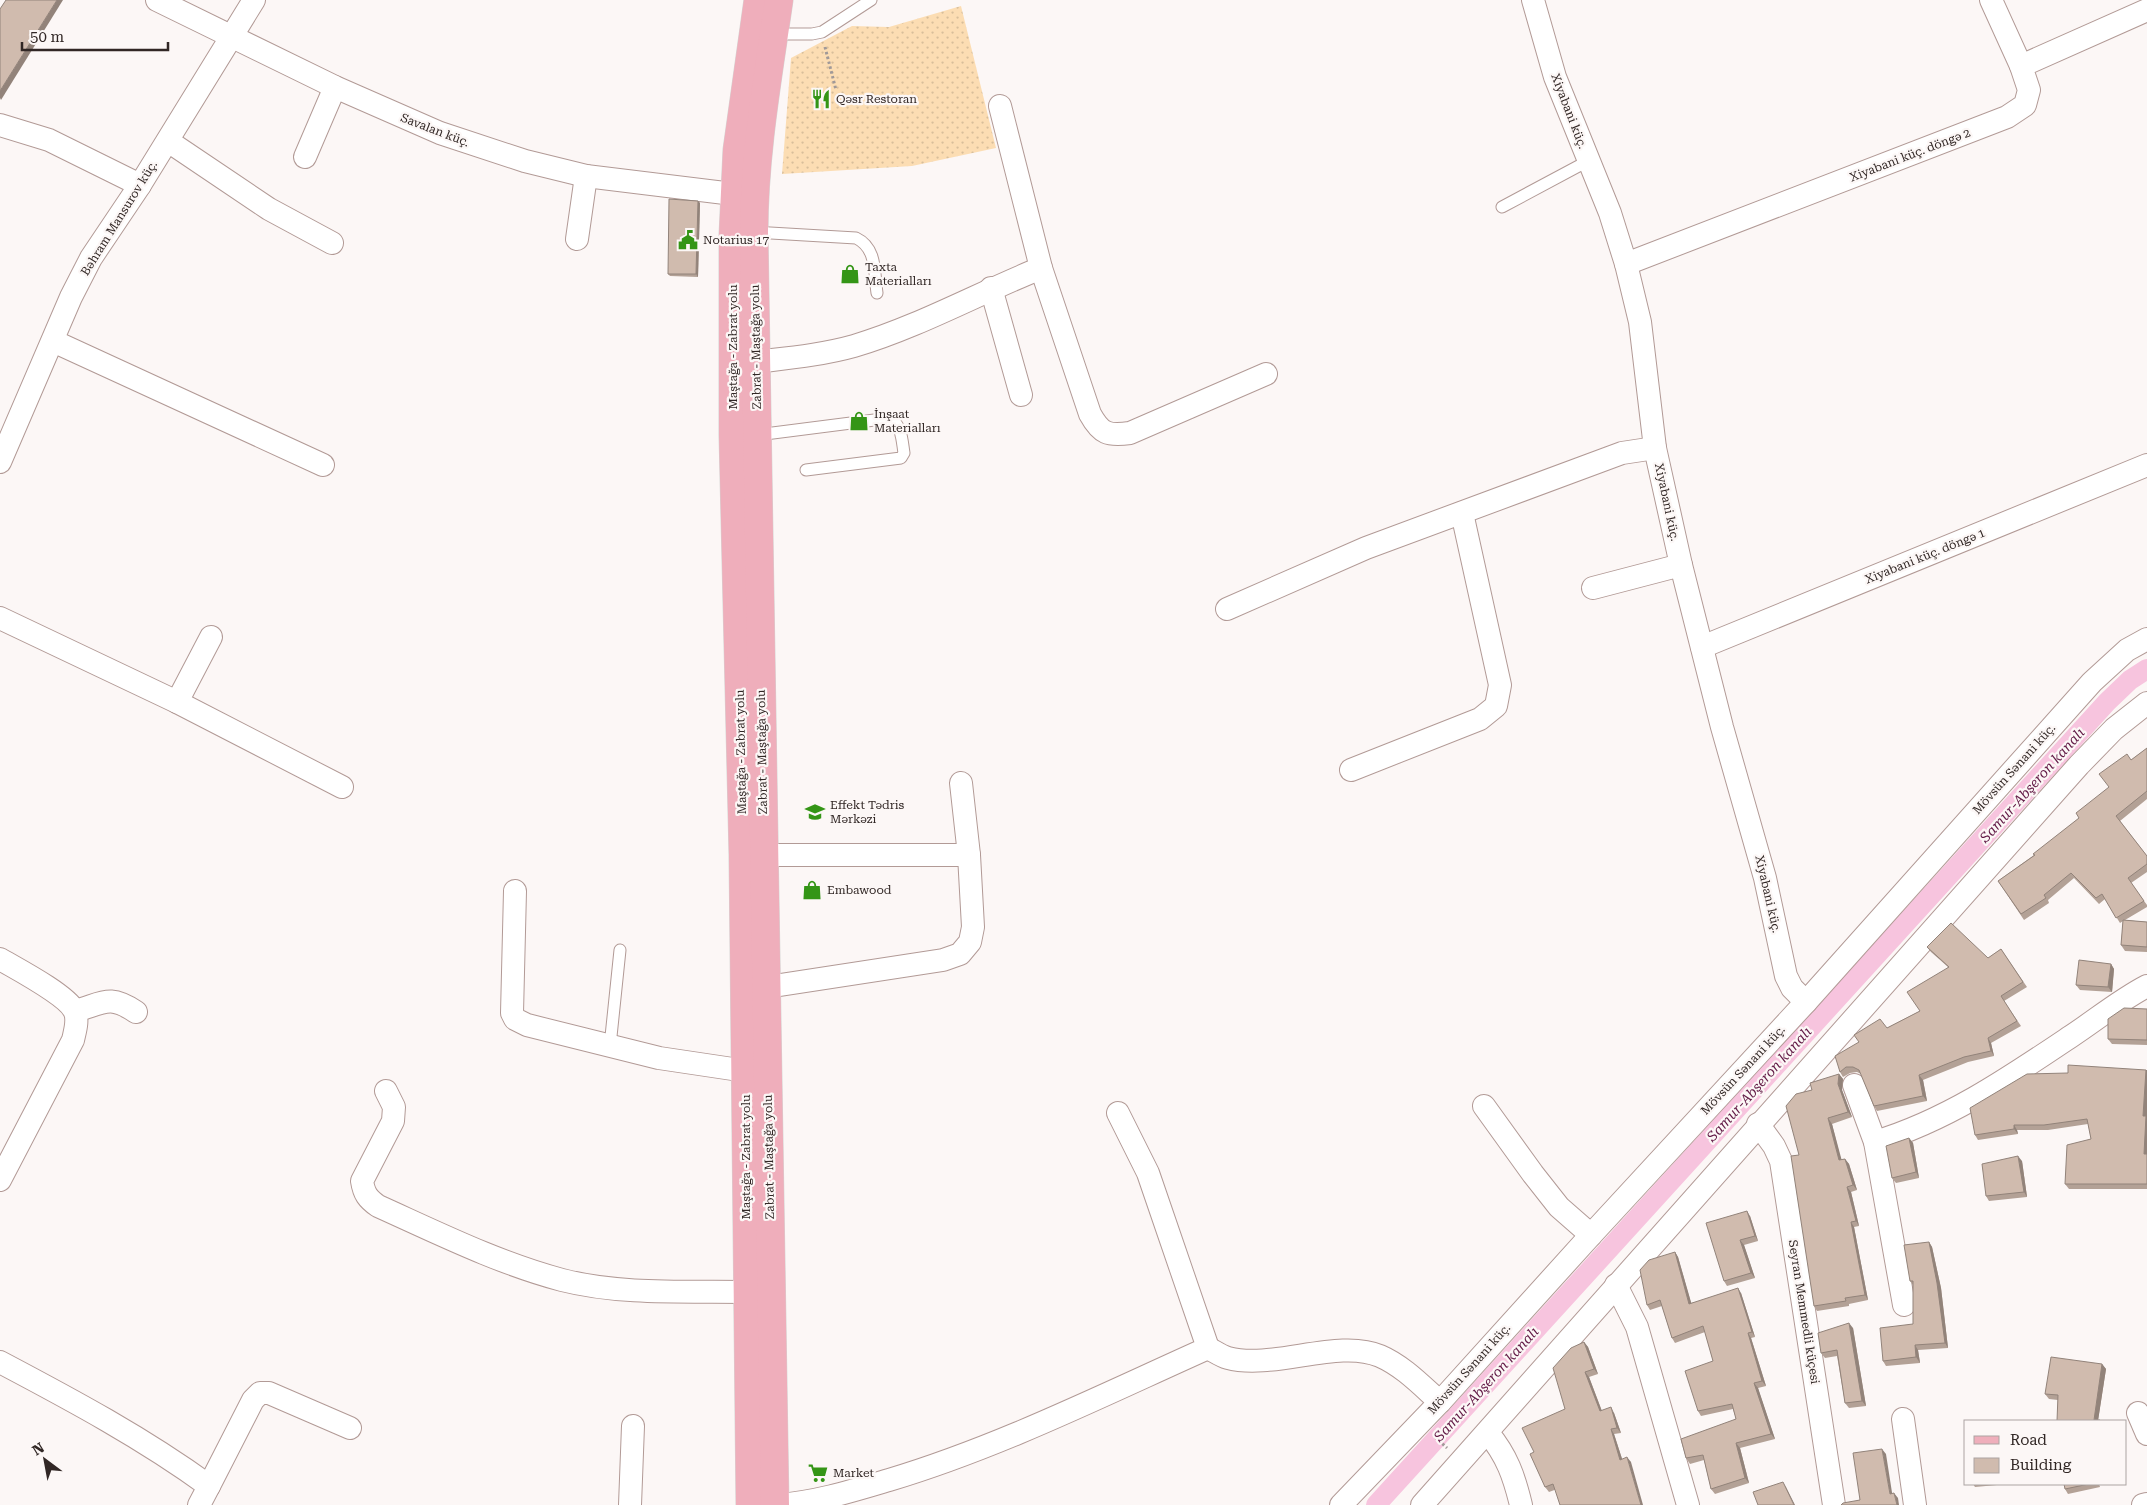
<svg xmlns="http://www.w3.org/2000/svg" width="2147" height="1505" font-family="'Roboto Serif',serif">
<defs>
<pattern id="grass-dots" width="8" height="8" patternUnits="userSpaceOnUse" patternTransform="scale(1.25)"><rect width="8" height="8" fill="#fcddb3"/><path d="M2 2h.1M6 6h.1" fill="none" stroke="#d8be9a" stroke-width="1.8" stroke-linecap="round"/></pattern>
</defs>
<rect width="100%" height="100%" fill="#fcf7f6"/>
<polygon fill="url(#grass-dots)" points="961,6 996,148 912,166 782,174 791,58 852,26 889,27"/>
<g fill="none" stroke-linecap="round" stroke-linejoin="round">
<polyline stroke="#f7c4de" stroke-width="20" points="1376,1505 2107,702 2130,680 2147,669"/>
<defs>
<g id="lane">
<polyline points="774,34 812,34 822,32 871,0"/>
<polyline points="1502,207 1588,161"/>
<path d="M754,232L856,238C877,248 874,272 877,293"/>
<path d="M757,435L890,418C902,425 902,441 904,453L901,458L806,470"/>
<polyline points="610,1046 620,950"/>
</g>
<g id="street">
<polyline points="157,0 335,87 440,133 525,161 586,176 733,194"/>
<polyline points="1533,0 1555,77 1610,213 1626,264 1640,322 1655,448 1681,565 1722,727 1765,878 1786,976 1792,988 1806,1002"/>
<polyline points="1991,0 2021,66"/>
<path d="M1000,106L1041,268L1090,414C1101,434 1108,436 1130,433L1266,374"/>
<polyline points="0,125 49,140 140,185"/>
<polyline points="168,141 269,209 332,243"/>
<polyline points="305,157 335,87"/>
<polyline points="577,239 586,176"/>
<polyline points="1626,264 2007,117 2025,105 2029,90 2021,66 2147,10"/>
<polyline points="991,288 1021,395"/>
<polyline points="53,341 323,465"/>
<path d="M755,362C788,358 822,355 854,346C918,327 979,293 1041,268"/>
<polyline points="0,462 71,297 91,258 140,185 254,0"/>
<polyline points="1593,588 1681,565"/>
<polyline points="1227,609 1366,548 1622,453 1655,448"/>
<polyline points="0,618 177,702 342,787"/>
<polyline points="1702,647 2147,465"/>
<polyline points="177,702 211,637"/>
<polyline points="1351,770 1480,719 1496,706 1500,685 1462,513"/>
<polyline points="764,855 969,855"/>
<polyline points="515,891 512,1013 515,1019 527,1025 659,1058 746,1071"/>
<path d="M0,959C17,969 65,994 74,1010C79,1019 75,1031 73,1040L0,1180"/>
<polyline points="767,987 943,960 960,954 970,942 973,927 969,855 961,783"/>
<path d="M75,1011C104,1003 109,994 136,1012"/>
<polyline points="1854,1085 1875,1142 1904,1305"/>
<path d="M386,1091L394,1107L393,1121L362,1181C364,1194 368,1199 378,1206C438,1233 498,1263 562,1280C621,1295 686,1291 747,1292"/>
<polyline points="1484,1106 1533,1174 1559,1207 1591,1235"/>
<polyline points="1758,1124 1774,1146 1781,1161 1834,1505"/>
<path d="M1875,1142C1946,1121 2009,1078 2070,1037C2096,1020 2120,1000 2147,986"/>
<polyline points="1616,1285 1637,1327 1688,1505"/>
<path d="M1208,1348C1214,1351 1221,1356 1228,1358C1273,1370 1339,1338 1380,1356C1403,1366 1421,1385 1440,1402"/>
<path d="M0,1362C72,1400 143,1438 209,1486L199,1505"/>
<polyline points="2138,1413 2147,1434"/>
<polyline points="1903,1419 1915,1505"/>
<path d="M1488,1433C1507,1456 1514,1476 1521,1505"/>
<polyline points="209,1486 253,1400 260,1393 269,1393 350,1428"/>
<polyline points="630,1505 633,1426"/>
<path d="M778,1505C817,1502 852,1491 889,1480C999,1447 1103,1395 1208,1348L1148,1173L1118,1113"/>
<polyline points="1341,1505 1440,1402 1591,1235 1806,1002 2092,682 2127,650 2147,639"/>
<polyline points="1422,1505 2079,765 2114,729 2147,703"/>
<polyline points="2143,1505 2147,1504"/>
</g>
<g id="primary">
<polyline points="750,1505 743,855 733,435 733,235 737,150 758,0"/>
<path d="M775,1505L754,232C754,154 768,77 779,0"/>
</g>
</defs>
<use href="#lane" stroke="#b29a96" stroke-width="13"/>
<use href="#street" stroke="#b29a96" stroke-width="24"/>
<use href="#primary" stroke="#d6d4d3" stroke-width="29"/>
<g stroke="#a09998" stroke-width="3" stroke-dasharray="2.5 2.5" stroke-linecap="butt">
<polyline points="825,47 836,90"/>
<polyline points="1435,1437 1447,1448"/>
</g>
<use href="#lane" stroke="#fff" stroke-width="11"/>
<use href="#street" stroke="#fff" stroke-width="22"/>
<use href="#primary" stroke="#efaebb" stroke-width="28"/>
</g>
<g fill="#b3a196">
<polygon points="698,201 700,203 698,277 670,276 668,274"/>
<polygon points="2147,748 2147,799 2120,821 2147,856 2147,872 2131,883 2147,905 2147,907 2125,920 2147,922 2147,952 2125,951 2121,945 2123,921 2120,923 2105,899 2099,904 2074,878 2048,900 2049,903 2024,920 1998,881 2034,855 2079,818 2109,787 2131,760"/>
<polygon points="1927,947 1988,958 2001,949 2027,987 2004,1001 2021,1026 1991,1043 1994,1056 1968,1062 1923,1080 1927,1101 1877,1111 1874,1106 1861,1074 1857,1072 1850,1073 1843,1077 1840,1072 1859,1042 1920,1011 1948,967 1931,952"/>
<polygon points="2111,964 2114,969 2112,992 2080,990 2076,985"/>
<polygon points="2147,1009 2147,1045 2112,1044 2108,1039"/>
<polygon points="2147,1070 2147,1189 2069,1189 2065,1184 2091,1139 2088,1124 2048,1130 2017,1130 2018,1134 1978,1140 1975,1135"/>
<polygon points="1839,1074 1843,1079 1842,1090 1852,1117 1832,1124 1841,1160 1845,1159 1849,1164 1857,1190 1851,1192 1859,1226 1854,1227 1868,1300 1849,1304 1849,1306 1817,1311 1814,1306 1799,1155"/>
<polygon points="1909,1138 1913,1143 1919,1178 1896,1183 1892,1178"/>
<polygon points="2022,1161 2027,1197 1989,1201 1986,1196"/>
<polygon points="1750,1216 1758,1241 1744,1245 1755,1278 1727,1286 1724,1281"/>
<polygon points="1929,1242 1932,1247 1941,1288 1948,1348 1918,1350 1920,1363 1886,1366 1883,1361 1913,1324 1913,1285 1910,1281"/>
<polygon points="1675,1252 1678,1257 1691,1303 1741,1293 1755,1337 1751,1338 1766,1386 1758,1388 1775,1439 1740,1448 1749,1483 1715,1494 1711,1489 1704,1460 1690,1464 1686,1458 1736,1419 1733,1409 1701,1416 1698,1411 1713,1361 1705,1332 1675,1343 1672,1338 1662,1306 1650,1310 1647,1305"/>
<polygon points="1853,1328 1866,1406 1849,1408 1845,1403 1837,1356 1825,1358 1821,1353"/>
<polygon points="1584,1342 1588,1347 1598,1374 1589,1377 1602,1411 1614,1413 1621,1433 1614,1434 1622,1459 1631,1462 1549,1492 1545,1487 1534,1452 1565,1409"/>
<polygon points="2102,1364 2106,1369 2098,1420 2058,1400 2049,1399 2045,1394"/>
<polygon points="1973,1484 2008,1484 1975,1487"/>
<polygon points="2064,1484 2099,1484 2100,1487 2068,1494 2065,1489"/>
</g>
<g fill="#92837a">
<polygon points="57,0 63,0 1,100 0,98 0,91"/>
<polygon points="698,201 700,203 698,277 696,274"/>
<polygon points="2111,964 2114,969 2112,992 2108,987"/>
<polygon points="1988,1038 1991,1043 1994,1056 1991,1051"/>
<polygon points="2146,1070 2147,1070 2147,1158 2144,1154 2143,1116"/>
<polygon points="1839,1074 1843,1079 1842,1090 1852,1117 1848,1112 1838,1084"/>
<polygon points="1919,1075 1923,1080 1927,1101 1923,1096"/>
<polygon points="1828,1118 1832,1124 1843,1165 1839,1160"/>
<polygon points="2014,1125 2017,1130 2018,1134 2014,1129"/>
<polygon points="1909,1138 1913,1143 1919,1178 1916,1172"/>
<polygon points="2018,1156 2022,1161 2027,1197 2024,1192"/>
<polygon points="1845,1159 1849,1164 1857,1190 1853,1185"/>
<polygon points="1847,1187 1851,1192 1859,1226 1856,1221"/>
<polygon points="1747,1211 1750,1216 1758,1241 1755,1236"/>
<polygon points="1851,1222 1854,1227 1868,1300 1865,1295"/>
<polygon points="1740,1240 1744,1245 1755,1278 1751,1273"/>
<polygon points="1929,1242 1932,1247 1941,1288 1948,1348 1945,1343"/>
<polygon points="1675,1252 1678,1257 1693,1309 1689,1304"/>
<polygon points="1738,1288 1741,1293 1755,1337 1752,1332"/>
<polygon points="1849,1323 1853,1328 1866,1406 1862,1401"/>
<polygon points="1748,1333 1751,1338 1766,1386 1762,1381"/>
<polygon points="1584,1342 1588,1347 1598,1374 1594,1369"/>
<polygon points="1915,1345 1918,1350 1920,1363 1916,1357"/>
<polygon points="2102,1364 2106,1369 2098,1421 2094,1420"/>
<polygon points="1585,1372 1589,1377 1604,1417 1600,1411"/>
<polygon points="1754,1383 1758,1388 1775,1439 1771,1434"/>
<polygon points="1611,1407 1614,1413 1621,1433 1617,1428"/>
<polygon points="1611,1429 1614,1434 1624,1465 1620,1460"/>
<polygon points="1736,1443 1740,1448 1749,1483 1745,1478"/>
<polygon points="1882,1449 1886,1454 1893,1499 1890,1494"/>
<polygon points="1627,1457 1631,1462 1643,1505 1641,1505"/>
<polygon points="1783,1482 1786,1487 1795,1505 1794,1505"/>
<polygon points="1894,1493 1898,1498 1899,1505 1897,1505"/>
</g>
<g fill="#d0bbae" stroke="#92837a">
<polygon points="6,0 57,0 0,91 0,9"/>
<polygon points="669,199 698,201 696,274 668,274"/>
<polygon points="2147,748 2147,791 2116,816 2147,856 2147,864 2128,878 2144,901 2116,918 2102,894 2096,898 2071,873 2044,895 2046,898 2021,914 1998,881 2035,855 2033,854 2079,818 2076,813 2109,787 2099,774 2127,754 2131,760"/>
<polygon points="2123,920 2147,922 2147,947 2121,945"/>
<polygon points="1951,923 1988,958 2001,949 2023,982 2001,996 2017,1021 1988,1038 1991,1051 1964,1057 1919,1075 1923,1096 1874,1106 1859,1070 1853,1067 1846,1067 1840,1072 1835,1056 1859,1042 1854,1035 1880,1019 1887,1028 1920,1011 1907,992 1949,967 1927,947"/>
<polygon points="2079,960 2111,964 2108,987 2076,985"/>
<polygon points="2124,1008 2147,1009 2147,1040 2108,1039 2108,1019"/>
<polygon points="2068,1065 2146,1070 2143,1116 2146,1116 2144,1154 2147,1154 2147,1184 2065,1184 2067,1145 2091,1139 2087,1119 2044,1125 2014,1125 2014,1129 1975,1135 1970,1108 2027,1074 2068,1073"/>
<polygon points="1839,1074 1838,1084 1848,1112 1828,1118 1839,1160 1845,1159 1853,1185 1847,1187 1856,1221 1851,1222 1865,1295 1845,1298 1846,1301 1814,1306 1791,1156 1799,1155 1786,1106 1796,1094 1812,1090 1810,1083"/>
<polygon points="1909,1138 1916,1172 1892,1178 1886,1146"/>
<polygon points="2018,1156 2024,1192 1986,1196 1982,1164"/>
<polygon points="1747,1211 1755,1236 1740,1240 1751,1273 1724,1281 1706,1223"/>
<polygon points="1929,1242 1937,1283 1945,1343 1915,1345 1916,1357 1883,1361 1880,1328 1913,1324 1913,1281 1910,1281 1904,1245"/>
<polygon points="1675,1252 1689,1304 1738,1288 1752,1332 1748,1333 1762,1381 1754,1383 1771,1434 1736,1443 1745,1478 1711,1489 1703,1455 1686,1458 1681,1439 1736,1419 1732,1404 1698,1411 1685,1371 1713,1361 1703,1326 1672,1338 1660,1300 1647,1305 1640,1270 1649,1260"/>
<polygon points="1849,1323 1862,1401 1845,1403 1837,1350 1821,1353 1818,1333"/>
<polygon points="1584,1342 1594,1369 1585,1372 1600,1411 1611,1407 1617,1428 1611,1429 1620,1460 1627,1457 1641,1505 1560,1505 1553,1484 1545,1487 1530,1454 1534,1452 1522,1428 1565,1409 1553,1368 1571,1348"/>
<polygon points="2051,1357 2102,1364 2094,1420 2100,1420 2100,1421 2057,1421 2058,1395 2045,1394"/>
<polygon points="1882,1449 1890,1494 1894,1493 1897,1505 1841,1505 1843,1503 1860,1500 1853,1453"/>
<polygon points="1783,1482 1794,1505 1758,1505 1753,1492"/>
<polygon points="2064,1484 2089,1484 2065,1489"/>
</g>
<defs>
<symbol id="restaurant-bare" viewBox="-9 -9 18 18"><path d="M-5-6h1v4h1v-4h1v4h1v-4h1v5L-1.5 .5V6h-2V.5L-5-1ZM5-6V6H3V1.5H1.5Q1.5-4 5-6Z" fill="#349516" stroke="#fcf7f6" stroke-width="2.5" paint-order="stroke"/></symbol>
<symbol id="civic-bare" viewBox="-9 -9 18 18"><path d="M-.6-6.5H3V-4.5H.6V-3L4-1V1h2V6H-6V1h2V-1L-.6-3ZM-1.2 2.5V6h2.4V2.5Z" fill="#349516" stroke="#fcf7f6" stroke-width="2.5" paint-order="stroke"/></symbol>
<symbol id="shop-bare" viewBox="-9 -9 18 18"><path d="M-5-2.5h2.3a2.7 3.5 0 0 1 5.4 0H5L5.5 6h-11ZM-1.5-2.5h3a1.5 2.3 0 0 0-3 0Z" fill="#349516" stroke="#fcf7f6" stroke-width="2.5" paint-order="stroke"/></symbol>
<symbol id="university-bare" viewBox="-9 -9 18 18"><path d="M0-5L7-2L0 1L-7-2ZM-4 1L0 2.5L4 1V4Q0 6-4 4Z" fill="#349516" stroke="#fcf7f6" stroke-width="2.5" paint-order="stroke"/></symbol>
<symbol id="supermarket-bare" viewBox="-9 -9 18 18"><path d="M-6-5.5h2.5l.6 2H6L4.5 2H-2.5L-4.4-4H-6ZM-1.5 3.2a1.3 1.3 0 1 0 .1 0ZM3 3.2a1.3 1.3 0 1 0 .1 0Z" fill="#349516" stroke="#fcf7f6" stroke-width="2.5" paint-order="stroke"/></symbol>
</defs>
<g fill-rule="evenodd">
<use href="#restaurant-bare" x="807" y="85" width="28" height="28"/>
<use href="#civic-bare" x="674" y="226" width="28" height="28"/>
<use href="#shop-bare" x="836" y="260" width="28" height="28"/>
<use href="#shop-bare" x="845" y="407" width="28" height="28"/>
<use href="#university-bare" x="801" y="798" width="28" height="28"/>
<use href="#shop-bare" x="798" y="876" width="28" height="28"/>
<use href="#supermarket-bare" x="804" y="1459" width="28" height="28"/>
</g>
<g text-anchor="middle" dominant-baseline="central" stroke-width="4.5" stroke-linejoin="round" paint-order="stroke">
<g font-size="12" fill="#312725" stroke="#fcf7f6" text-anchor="start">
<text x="836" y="99">Qəsr Restoran</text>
<text x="703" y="240">Notarius 17</text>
<text x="865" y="267">Taxta<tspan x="865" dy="14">Materialları</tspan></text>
<text x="874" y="414">İnşaat<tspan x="874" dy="14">Materialları</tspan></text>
<text x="830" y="805">Effekt Tədris<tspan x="830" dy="14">Mərkəzi</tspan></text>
<text x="827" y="890">Embawood</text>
<text x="833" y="1473">Market</text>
</g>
<g font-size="12" fill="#312725" stroke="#fcf7f6">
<text transform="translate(1569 111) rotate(69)">Xiyabani küç.</text>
<text transform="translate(435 130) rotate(21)">Savalan küç.</text>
<text transform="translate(1910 155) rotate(-21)">Xiyabani küç. döngə 2</text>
<text transform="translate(119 218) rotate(-58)">Bəhram Mansurov küç.</text>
<text transform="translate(733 347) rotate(-90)">Maştağa - Zabrat yolu</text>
<text transform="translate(756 347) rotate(-91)">Zabrat - Maştağa yolu</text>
<text transform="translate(1667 502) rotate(78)">Xiyabani küç.</text>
<text transform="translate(1925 556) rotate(-22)">Xiyabani küç. döngə 1</text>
<text transform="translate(741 752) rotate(-91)">Maştağa - Zabrat yolu</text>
<text transform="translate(762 752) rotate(-91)">Zabrat - Maştağa yolu</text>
<text transform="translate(2014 769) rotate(-48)">Mövsün Sənani küç.</text>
<text transform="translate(1768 894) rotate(77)">Xiyabani küç.</text>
<text transform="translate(1743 1070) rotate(-47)">Mövsün Sənani küç.</text>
<text transform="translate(746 1157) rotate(-90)">Maştağa - Zabrat yolu</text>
<text transform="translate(769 1157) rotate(-91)">Zabrat - Maştağa yolu</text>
<text transform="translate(1804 1312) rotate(81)">Seyran Memmedli küçesi</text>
<text transform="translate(1469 1369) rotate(-48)">Mövsün Sənani küç.</text>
</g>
<g font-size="14" font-style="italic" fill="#621a46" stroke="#fcf7f6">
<text transform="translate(2032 785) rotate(-48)">Samur-Abşeron kanalı</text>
<text transform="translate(1759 1084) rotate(-48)">Samur-Abşeron kanalı</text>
<text transform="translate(1486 1384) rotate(-48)">Samur-Abşeron kanalı</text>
</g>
</g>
<rect x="1964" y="1420" width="162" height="65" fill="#fcf7f6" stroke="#aba4a2"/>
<rect x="1974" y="1436" width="25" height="8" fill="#efaebb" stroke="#aba4a2"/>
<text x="2010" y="1445" font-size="15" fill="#312725">Road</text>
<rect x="1974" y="1458" width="25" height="15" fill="#d0bbae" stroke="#aba4a2"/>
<text x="2010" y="1470" font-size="15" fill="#312725">Building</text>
<g transform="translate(45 1460) rotate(328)" stroke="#fcf7f6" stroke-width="4" paint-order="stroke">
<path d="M0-4L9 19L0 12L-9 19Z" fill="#312725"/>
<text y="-8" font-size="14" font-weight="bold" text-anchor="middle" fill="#312725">N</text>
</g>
<path d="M22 42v8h146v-8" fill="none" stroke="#312725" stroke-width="2.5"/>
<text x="30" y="42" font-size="15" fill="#312725" stroke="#fcf7f6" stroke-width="4" paint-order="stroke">50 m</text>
</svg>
